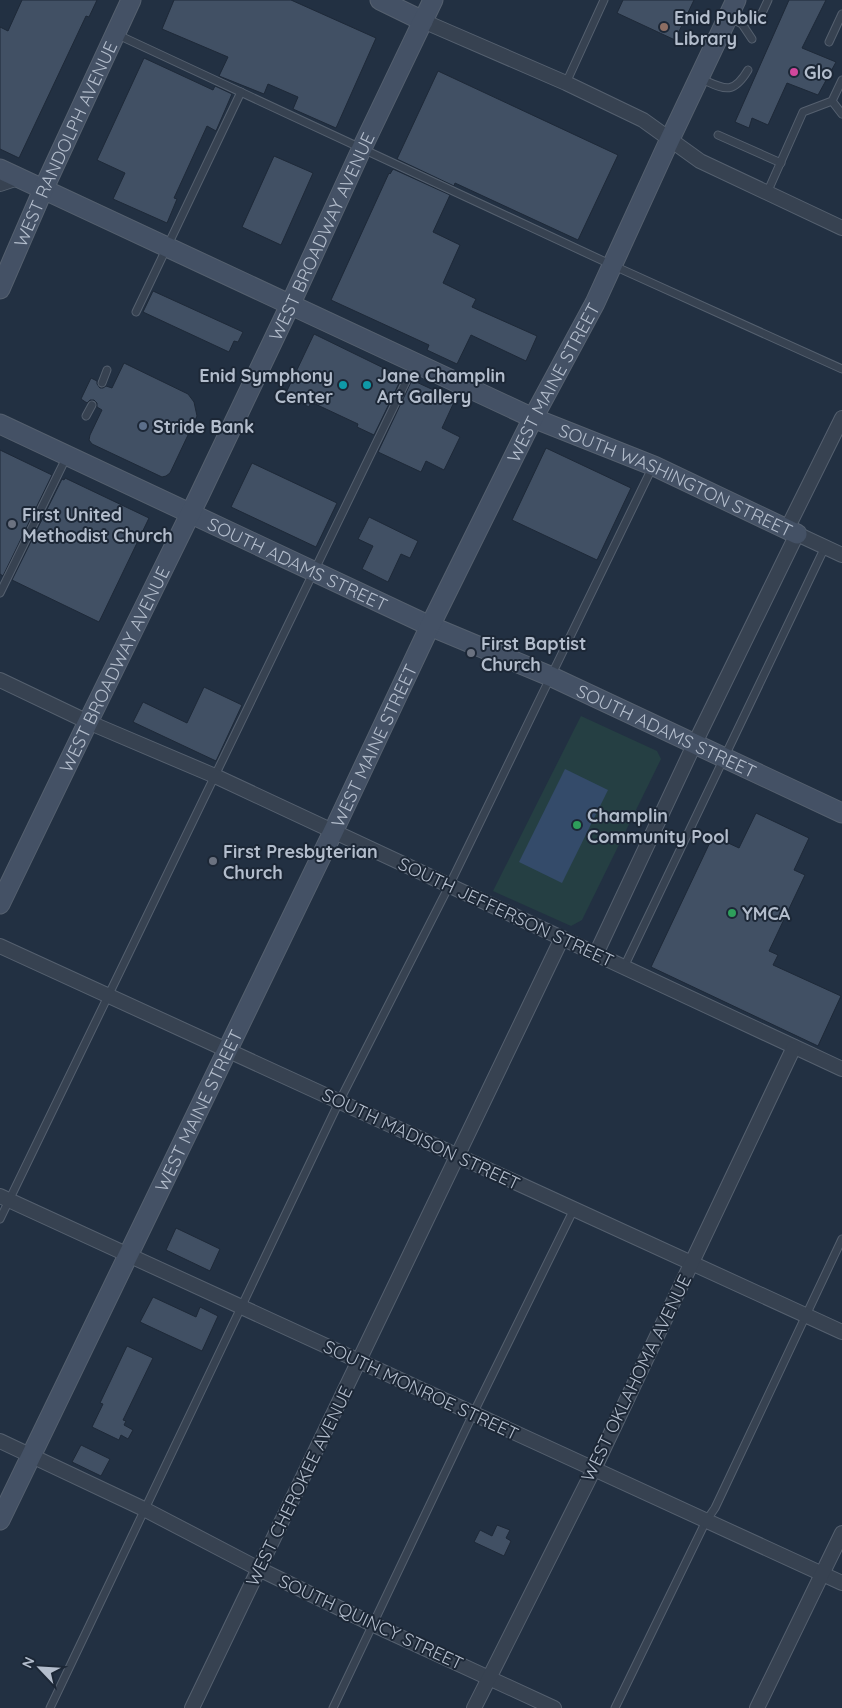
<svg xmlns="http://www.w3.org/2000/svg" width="842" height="1708" font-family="Quicksand,sans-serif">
<rect width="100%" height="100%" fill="#223042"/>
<polygon fill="#253f43" points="581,716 657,751 661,759 582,920 571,926 493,891"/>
<polygon fill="#344b6a" points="565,769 608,790 562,883 519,862"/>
<g fill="#415064" stroke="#1e2938">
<polygon points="22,0 97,0 89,17 86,16 19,158 0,149 0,27 8,31"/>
<polygon points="174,0 291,0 376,38 336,128 293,109 298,97 268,84 264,94 219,76 228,57 162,29"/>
<polygon points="623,0 694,0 675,40 617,13"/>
<polygon points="789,0 826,0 802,48 836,62 818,95 787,83 768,125 752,118 749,128 735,122"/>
<polygon points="144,58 213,90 215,86 232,94 216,131 207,126 174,198 177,199 167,223 113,199 125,173 97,160"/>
<polygon points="438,71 618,155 578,240 455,183 454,186 397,159"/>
<polygon points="274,156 313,173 281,245 242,227"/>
<polygon points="393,169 450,195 433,232 460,245 443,283 476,299 472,307 537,336 526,361 471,335 457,364 427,350 429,345 331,300 389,173 390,174"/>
<polygon points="153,291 243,332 238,342 234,341 229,352 143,312"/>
<polygon points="314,334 402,377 374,435 357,427 358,424 311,402 309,407 285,395"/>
<polygon points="124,363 188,394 194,402 197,416 170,473 166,476 162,477 92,444 89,440 90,435 102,410 97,407 97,403 94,400 90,400 87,403 81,399 91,378 97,381 97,384 100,388 103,388 106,386 112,388"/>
<polygon points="412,380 455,400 442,428 460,437 444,470 426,461 421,472 378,452"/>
<polygon points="546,448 631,488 597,560 512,520"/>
<polygon points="0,450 52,475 3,576 0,574"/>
<polygon points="252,463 337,503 316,547 231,507"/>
<polygon points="65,478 149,518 99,622 12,580 62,479 64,480"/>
<polygon points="369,517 418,541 410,558 401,554 388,582 362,569 373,546 358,539"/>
<polygon points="204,687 242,705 216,761 133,722 143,702 187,723"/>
<polygon points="756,813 809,838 794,870 805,875 769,951 778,955 773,965 841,996 818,1046 651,967 713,836 739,848"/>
<polygon points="176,1228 220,1249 210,1271 166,1250"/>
<polygon points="153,1297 196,1317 200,1307 218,1316 202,1351 140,1322"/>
<polygon points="127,1346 153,1358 123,1420 126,1421 124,1425 133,1430 128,1439 121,1435 119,1440 92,1427 103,1404 100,1403"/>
<polygon points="81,1445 110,1459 101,1476 72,1462"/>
<polygon points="497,1525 510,1530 506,1538 511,1541 504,1556 474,1542 480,1530 492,1536"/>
</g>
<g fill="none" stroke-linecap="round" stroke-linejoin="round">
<defs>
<g id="lane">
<polyline points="728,17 742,24 762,13 768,0"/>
<polyline points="742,24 752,39"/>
<polyline points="116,34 612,265 842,369"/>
<polyline points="829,42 842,14"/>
<path d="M699,78C723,88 732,97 748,70"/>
<polyline points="566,83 604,0"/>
<polyline points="832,101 842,114"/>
<polyline points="718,135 781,163"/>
<polyline points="767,193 803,112 832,101 842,80"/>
<polyline points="136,312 241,92"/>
<polyline points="102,383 107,370"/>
<polyline points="86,416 92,405"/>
<polyline points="0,593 67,456"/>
<polyline points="624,967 825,547"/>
<polyline points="0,1219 414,365"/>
<polyline points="50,1708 339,1102 449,886 653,466"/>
<polyline points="333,1708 473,1414 574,1209"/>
<polyline points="615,1708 706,1521 715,1508 842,1239"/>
</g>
<g id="street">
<polyline points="423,21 566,83 643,120 700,161 842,228"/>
<polyline points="0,184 18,178"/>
<polyline points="787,529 842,418"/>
<polyline points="0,680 88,722 215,776 842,1069"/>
<polyline points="0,946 842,1332"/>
<polyline points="596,954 694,745 797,534 842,555"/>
<polyline points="0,1196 842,1583"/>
<polyline points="0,1441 144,1509 259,1569 372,1624 554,1708"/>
<polyline points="192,1708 562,938"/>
<polyline points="474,1708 594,1469 794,1047"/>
<polyline points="757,1708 842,1533"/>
</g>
<g id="secondary">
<polyline points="380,0 423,21"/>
<path id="s1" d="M0,169L533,418L654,466L797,534"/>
<path id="s2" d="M0,289L43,190L131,0"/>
<path id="s3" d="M0,424L430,626L552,677L842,813"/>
<path id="s4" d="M0,904L88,722L199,496L291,303L362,148L433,0"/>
<path id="s5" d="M0,1520L333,832L430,626L533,418L595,303L670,139L736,0"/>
</g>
</defs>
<use href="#lane" stroke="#55606f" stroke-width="9"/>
<use href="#street" stroke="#55606f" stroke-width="16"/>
<use href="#secondary" stroke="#55606f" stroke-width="21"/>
<use href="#lane" stroke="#374251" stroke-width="7"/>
<use href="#street" stroke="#374251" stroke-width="14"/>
<use href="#secondary" stroke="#445165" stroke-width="19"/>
</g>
<circle fill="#8d6e63" stroke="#1c2736" stroke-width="2" cx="664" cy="27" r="5"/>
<circle fill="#d1479c" stroke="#1c2736" stroke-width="2" cx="794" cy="72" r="5"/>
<g fill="#0f9aa8" stroke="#1c2736" stroke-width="2">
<circle cx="343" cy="385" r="5"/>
<circle cx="367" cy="385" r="5"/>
</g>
<circle fill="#5c6f8a" stroke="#1c2736" stroke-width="2" cx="143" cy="426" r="5"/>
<g fill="#6b7280" stroke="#1c2736" stroke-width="2">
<circle cx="12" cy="524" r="5"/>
<circle cx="471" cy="653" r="5"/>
<circle cx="213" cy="861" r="5"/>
</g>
<g fill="#2e9e5b" stroke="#1c2736" stroke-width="2">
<circle cx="577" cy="825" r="5"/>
<circle cx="732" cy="913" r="5"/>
</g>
<g text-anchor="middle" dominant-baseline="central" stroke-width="4" stroke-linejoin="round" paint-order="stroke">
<g font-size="18" font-weight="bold" fill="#b3bdcc" stroke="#1c2736" text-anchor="start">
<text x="674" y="17">Enid Public<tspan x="674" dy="21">Library</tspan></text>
<text x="804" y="72">Glo</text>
<text x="333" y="375" text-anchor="end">Enid Symphony<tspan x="333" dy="21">Center</tspan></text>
<text x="377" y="375">Jane Champlin<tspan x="377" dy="21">Art Gallery</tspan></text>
<text x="153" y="426">Stride Bank</text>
<text x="22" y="514">First United<tspan x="22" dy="21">Methodist Church</tspan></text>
<text x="481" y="643">First Baptist<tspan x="481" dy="21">Church</tspan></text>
<text x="587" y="815">Champlin<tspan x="587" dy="21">Community Pool</tspan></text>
<text x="223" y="851">First Presbyterian<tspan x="223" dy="21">Church</tspan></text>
<text x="742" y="913">YMCA</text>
</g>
<g font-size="18" fill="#b3bdcc" stroke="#1c2736">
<text stroke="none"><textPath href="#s2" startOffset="159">WEST RANDOLPH AVENUE</textPath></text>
<text stroke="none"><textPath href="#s4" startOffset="741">WEST BROADWAY AVENUE</textPath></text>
<text stroke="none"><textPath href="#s5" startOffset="1265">WEST MAINE STREET</textPath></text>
<text stroke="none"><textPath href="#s1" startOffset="744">SOUTH WASHINGTON STREET</textPath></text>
<text stroke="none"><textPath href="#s3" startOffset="329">SOUTH ADAMS STREET</textPath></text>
<text stroke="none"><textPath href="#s4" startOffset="261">WEST BROADWAY AVENUE</textPath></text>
<text stroke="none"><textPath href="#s3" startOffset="734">SOUTH ADAMS STREET</textPath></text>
<text stroke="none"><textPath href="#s5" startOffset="860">WEST MAINE STREET</textPath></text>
<text transform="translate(506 912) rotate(25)">SOUTH JEFFERSON STREET</text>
<text stroke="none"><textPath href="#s5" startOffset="455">WEST MAINE STREET</textPath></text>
<text transform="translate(421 1139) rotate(25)">SOUTH MADISON STREET</text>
<text transform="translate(636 1378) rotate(-64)">WEST OKLAHOMA AVENUE</text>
<text transform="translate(421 1390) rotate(25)">SOUTH MONROE STREET</text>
<text transform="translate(299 1486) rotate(-64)">WEST CHEROKEE AVENUE</text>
<text transform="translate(371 1622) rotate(25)">SOUTH QUINCY STREET</text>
</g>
</g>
<g transform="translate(40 1668) rotate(295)" stroke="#1c2736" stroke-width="4" paint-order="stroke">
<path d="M0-4L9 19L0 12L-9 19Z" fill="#b3bdcc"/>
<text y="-8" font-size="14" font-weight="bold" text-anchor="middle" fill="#b3bdcc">N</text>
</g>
</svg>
